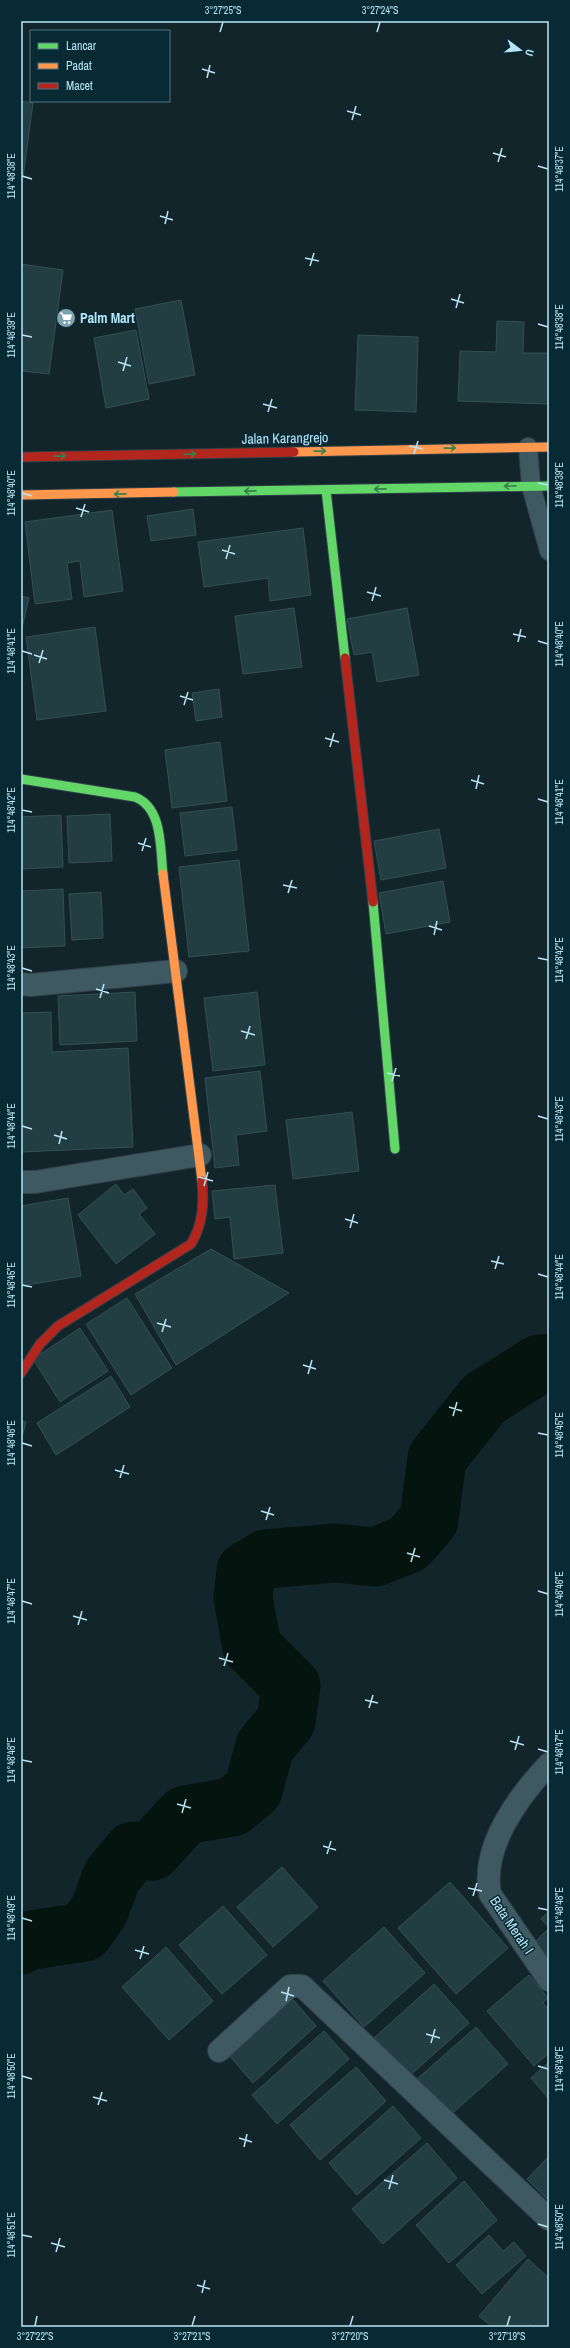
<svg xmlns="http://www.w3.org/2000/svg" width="570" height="2348" font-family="'Archivo Narrow',sans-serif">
<rect width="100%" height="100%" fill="#12252a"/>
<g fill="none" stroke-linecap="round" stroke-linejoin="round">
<polyline stroke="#06140f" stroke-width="59" points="21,1945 25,1941 84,1932 99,1911 112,1876 133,1851 152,1851 185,1815 232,1807 253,1790 265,1746 286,1721 291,1686 252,1647 243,1598 246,1571 266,1559 335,1553 375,1557 408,1544 429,1520 437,1458 484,1399 539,1364 549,1363"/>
</g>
<g fill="#233e42" stroke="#325056">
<polygon points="21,101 33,103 21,192"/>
<polygon points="21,264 63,270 49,374 21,371"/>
<polygon points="181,300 195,375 149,384 135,309"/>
<polygon points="497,321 524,322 523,353 549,353 549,404 458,401 460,351 496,352"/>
<polygon points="136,330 149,399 106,408 94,338"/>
<polygon points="358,335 418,337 416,412 355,410"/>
<polygon points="193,509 196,535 151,541 147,516"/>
<polygon points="112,510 123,591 84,597 80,561 67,563 72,599 35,604 25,522"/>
<polygon points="303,528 311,595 270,601 268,578 204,587 198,542"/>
<polygon points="21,596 29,598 21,632"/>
<polygon points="294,608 302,667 243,674 235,616"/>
<polygon points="407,608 419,675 377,682 372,652 354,655 347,619"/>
<polygon points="95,627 106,711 37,720 26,637"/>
<polygon points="219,689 222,717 196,721 192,693"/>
<polygon points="220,742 227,801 172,808 165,750"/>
<polygon points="232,807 237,850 185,856 180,813"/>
<polygon points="110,814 112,861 69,863 67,816"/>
<polygon points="61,815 63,867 21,869 21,817"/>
<polygon points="439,829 446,868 381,880 374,841"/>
<polygon points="239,860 249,951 189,957 179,867"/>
<polygon points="443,881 450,922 386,934 379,893"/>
<polygon points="63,889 65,946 21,948 21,891"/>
<polygon points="101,892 103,938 72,940 69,894"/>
<polygon points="135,992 137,1041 60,1045 58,996"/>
<polygon points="257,992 265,1065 213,1071 204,998"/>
<polygon points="51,1012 52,1052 128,1048 133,1147 21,1152 21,1013"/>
<polygon points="260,1071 267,1131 236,1135 239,1165 215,1168 205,1078"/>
<polygon points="352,1112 359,1171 293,1179 286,1120"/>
<polygon points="116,1184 124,1195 133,1189 147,1208 139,1214 155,1234 116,1264 78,1215"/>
<polygon points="275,1185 283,1253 234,1259 230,1217 215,1219 212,1191"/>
<polygon points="68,1198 81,1276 21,1286 21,1206"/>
<polygon points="211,1249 289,1293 176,1365 135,1294"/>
<polygon points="127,1298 172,1368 131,1395 86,1324"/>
<polygon points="80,1328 108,1371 60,1402 33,1359"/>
<polygon points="111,1376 130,1407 56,1455 37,1423"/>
<polygon points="21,1421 26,1422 21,1441"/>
<polygon points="282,1867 318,1907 273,1947 237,1907"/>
<polygon points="450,1882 508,1948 456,1994 398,1928"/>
<polygon points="223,1906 267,1955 222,1994 179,1945"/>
<polygon points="549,1911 549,1927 541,1919"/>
<polygon points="384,1927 425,1973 364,2027 323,1981"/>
<polygon points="549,1928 549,1957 535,1942"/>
<polygon points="166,1947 213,2001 169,2040 122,1987"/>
<polygon points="529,1975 548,1998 543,2003 549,2010 549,2053 534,2066 487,2011"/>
<polygon points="434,1984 469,2023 408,2077 374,2038"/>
<polygon points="290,1996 316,2026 253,2083 227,2053"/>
<polygon points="476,2027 508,2064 448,2117 416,2080"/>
<polygon points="324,2031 349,2059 277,2124 252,2095"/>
<polygon points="549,2062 549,2099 531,2078"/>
<polygon points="356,2067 386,2101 320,2160 290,2125"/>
<polygon points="393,2106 421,2138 357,2195 329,2163"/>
<polygon points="427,2143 457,2178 383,2244 352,2209"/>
<polygon points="549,2156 549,2201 527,2179"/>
<polygon points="464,2181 497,2220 449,2263 416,2225"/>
<polygon points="489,2235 503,2251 514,2242 526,2256 482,2294 456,2265"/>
<polygon points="528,2259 549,2278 549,2327 534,2327 531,2324 528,2327 492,2327 479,2316"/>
</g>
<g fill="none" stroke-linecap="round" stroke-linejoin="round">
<defs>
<polyline id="lane" points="528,447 531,486 549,551"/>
<g id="street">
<polyline points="21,984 31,985 176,971"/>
<polyline points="21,1182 35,1182 200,1155"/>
<path d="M549,1764C518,1797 481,1847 490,1894L549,1980"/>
<polyline points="219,2051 290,1986 302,1986 549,2219"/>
</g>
<g id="fast">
<polyline points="326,490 345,658"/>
<polyline points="174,492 549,486"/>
<path d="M21,779L135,797C163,808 160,848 163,874"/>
<polyline points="373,902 395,1149"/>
</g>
<g id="slow">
<polyline points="294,452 549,447"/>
<polyline points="21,495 174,492"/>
<polyline points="163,874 202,1181"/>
</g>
<g id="jam">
<polyline points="21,457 294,452"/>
<polyline points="345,658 373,902"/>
<path d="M21,1373L40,1344L58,1326L191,1244C203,1224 204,1204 202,1181"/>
</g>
</defs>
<use href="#lane" stroke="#304148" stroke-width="20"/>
<use href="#street" stroke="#304148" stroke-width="24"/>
<use href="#fast" stroke="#304148" stroke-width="11"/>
<use href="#slow" stroke="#304148" stroke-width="11"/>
<use href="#jam" stroke="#304148" stroke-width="11"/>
<use href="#lane" stroke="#3e5961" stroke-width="18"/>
<use href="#street" stroke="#3e5961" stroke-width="22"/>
<use href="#fast" stroke="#63d668" stroke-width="9"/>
<use href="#slow" stroke="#ff974d" stroke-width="9"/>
<use href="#jam" stroke="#b3261e" stroke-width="9"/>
</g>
<defs><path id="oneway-shaft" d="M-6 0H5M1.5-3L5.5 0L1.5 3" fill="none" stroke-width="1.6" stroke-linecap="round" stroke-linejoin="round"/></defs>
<g stroke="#36804e">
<use href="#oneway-shaft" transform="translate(450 448) rotate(-1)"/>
<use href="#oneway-shaft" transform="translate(320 451) rotate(-1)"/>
<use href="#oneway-shaft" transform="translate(190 454) rotate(-1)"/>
<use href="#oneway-shaft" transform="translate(60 456) rotate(-1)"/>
<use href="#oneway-shaft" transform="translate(510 486) rotate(179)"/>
<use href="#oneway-shaft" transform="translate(380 489) rotate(179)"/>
<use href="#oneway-shaft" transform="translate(250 491) rotate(179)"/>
<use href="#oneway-shaft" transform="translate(120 494) rotate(179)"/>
</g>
<path fill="none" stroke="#b7e5f6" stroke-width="1.5" d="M220,32L223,22M377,32L380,22M202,69L215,73M207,78L210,65M347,111L361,115M352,120L356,106M493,153L506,157M498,162L502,148M538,166L548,169M22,176L32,179M160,216L173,220M165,224L168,211M305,258L319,261M310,266L314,253M451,299L464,303M456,308L460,294M538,324L548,327M22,335L32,337M118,362L131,366M123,371L127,357M263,404L277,408M268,412L272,399M409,446L423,449M414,454L418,441M538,483L548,485M22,493L32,496M76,508L89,512M81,517L85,504M222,550L235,554M226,559L230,545M367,592L381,596M372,601L376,587M513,634L526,637M538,641L548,644M518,642L521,629M22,651L32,654M34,655L47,659M39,663L43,650M180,696L193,700M184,705L188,692M325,738L339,742M330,747L334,733M471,780L484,784M476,789L479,775M538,799L548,802M22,810L32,812M138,843L151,847M142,851L146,838M283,885L297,888M288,893L292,880M429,926L442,930M434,935L437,921M538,958L548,960M22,968L32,971M96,989L109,993M100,998L104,984M241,1031L255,1035M246,1039L250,1026M387,1073L400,1076M392,1081L396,1068M538,1116L548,1119M22,1126L32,1129M54,1135L67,1139M59,1144L62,1131M199,1177L213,1181M204,1186L208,1172M345,1219L358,1223M350,1228L354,1214M491,1261L504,1264M495,1269L499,1256M538,1274L548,1277M22,1285L32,1287M157,1323L171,1327M162,1332L166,1319M303,1365L316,1369M308,1374L312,1360M449,1407L462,1411M453,1416L457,1402M538,1433L548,1435M22,1443L32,1446M115,1470L129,1474M120,1478L124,1465M261,1511L274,1515M266,1520L270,1507M407,1553L420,1557M411,1562L415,1548M538,1591L548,1594M22,1601L32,1604M73,1616L87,1620M78,1625L82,1611M219,1658L233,1662M224,1666L228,1653M365,1700L378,1703M369,1708L373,1695M510,1741L524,1745M538,1749L548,1752M515,1750L519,1736M22,1760L32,1762M177,1804L191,1808M182,1813L186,1799M323,1846L336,1850M327,1854L331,1841M468,1888L482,1891M473,1896L477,1883M538,1908L548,1910M22,1918L32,1921M135,1950L149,1954M140,1959L144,1946M281,1992L294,1996M286,2001L289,1987M426,2034L440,2038M431,2043L435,2029M538,2066L548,2069M22,2076L32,2079M93,2097L107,2101M98,2105L102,2092M239,2138L252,2142M244,2147L247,2134M384,2180L398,2184M389,2189L393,2175M538,2224L548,2227M22,2235L32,2237M51,2243L65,2247M56,2252L60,2238M197,2285L210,2289M202,2293L205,2280M35,2326L37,2316M192,2326L195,2316M350,2326L353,2316M507,2326L510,2316"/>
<defs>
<symbol id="supermarket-disc" viewBox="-11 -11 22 22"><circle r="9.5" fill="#7da2af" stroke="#082a35"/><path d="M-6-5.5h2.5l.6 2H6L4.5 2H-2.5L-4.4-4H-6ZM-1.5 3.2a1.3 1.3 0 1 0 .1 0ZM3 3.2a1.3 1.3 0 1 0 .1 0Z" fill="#fff"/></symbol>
</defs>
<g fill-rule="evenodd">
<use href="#supermarket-disc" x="55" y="307" width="22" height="22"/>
</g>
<g text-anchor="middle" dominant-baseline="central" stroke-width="3" stroke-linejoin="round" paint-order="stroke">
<g font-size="14" font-weight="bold" fill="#b7e5f6" stroke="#082a35" text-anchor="start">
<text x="80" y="318">Palm Mart</text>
</g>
<g font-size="14" fill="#b7e5f6" stroke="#082a35">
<text transform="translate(285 438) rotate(-1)">Jalan Karangrejo</text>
<text transform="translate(512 1925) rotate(56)">Bata Merah I</text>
</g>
</g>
<rect width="570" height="2348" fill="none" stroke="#082a35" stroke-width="44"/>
<rect x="30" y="30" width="140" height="72" fill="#082a35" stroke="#4e7582"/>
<rect x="38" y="43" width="20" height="6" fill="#63d668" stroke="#4e7582"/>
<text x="66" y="50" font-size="12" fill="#b7e5f6">Lancar</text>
<rect x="38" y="63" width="20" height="6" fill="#ff974d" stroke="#4e7582"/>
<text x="66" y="70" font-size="12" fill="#b7e5f6">Padat</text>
<rect x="38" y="83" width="20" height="6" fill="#b3261e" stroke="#4e7582"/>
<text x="66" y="90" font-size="12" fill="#b7e5f6">Macet</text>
<g transform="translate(520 50) rotate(106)" stroke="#082a35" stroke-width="3" paint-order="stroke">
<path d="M0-3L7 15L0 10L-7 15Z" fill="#b7e5f6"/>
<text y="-6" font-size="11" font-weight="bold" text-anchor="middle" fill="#b7e5f6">U</text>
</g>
<rect x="22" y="22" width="526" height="2304" fill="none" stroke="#b7e5f6" stroke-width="1.5"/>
<g font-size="10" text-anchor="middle" fill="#b7e5f6">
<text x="223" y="14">3°27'25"S</text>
<text x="380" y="14">3°27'24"S</text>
<text transform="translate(559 169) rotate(-90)" y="4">114°48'37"E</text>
<text transform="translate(11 176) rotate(-90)" y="4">114°48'38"E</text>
<text transform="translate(559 327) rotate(-90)" y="4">114°48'38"E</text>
<text transform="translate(11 335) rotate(-90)" y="4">114°48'39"E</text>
<text transform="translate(559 485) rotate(-90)" y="4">114°48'39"E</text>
<text transform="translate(11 493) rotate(-90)" y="4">114°48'40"E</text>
<text transform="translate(559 644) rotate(-90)" y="4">114°48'40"E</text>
<text transform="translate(11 651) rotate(-90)" y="4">114°48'41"E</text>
<text transform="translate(559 802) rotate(-90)" y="4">114°48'41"E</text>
<text transform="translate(11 810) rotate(-90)" y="4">114°48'42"E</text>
<text transform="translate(559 960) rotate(-90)" y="4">114°48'42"E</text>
<text transform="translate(11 968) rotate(-90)" y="4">114°48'43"E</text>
<text transform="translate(559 1119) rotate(-90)" y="4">114°48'43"E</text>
<text transform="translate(11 1126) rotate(-90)" y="4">114°48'44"E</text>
<text transform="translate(559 1277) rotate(-90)" y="4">114°48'44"E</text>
<text transform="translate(11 1285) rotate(-90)" y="4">114°48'45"E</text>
<text transform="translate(559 1435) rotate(-90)" y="4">114°48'45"E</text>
<text transform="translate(11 1443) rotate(-90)" y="4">114°48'46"E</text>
<text transform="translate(559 1594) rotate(-90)" y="4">114°48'46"E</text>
<text transform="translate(11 1601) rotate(-90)" y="4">114°48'47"E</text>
<text transform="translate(559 1752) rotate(-90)" y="4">114°48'47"E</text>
<text transform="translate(11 1760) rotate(-90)" y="4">114°48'48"E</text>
<text transform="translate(559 1910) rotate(-90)" y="4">114°48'48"E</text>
<text transform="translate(11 1918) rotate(-90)" y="4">114°48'49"E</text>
<text transform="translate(559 2069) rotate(-90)" y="4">114°48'49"E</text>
<text transform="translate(11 2076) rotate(-90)" y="4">114°48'50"E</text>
<text transform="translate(559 2227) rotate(-90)" y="4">114°48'50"E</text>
<text transform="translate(11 2235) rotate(-90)" y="4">114°48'51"E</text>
<text x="35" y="2340">3°27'22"S</text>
<text x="192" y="2340">3°27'21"S</text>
<text x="350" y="2340">3°27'20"S</text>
<text x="507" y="2340">3°27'19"S</text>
</g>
</svg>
